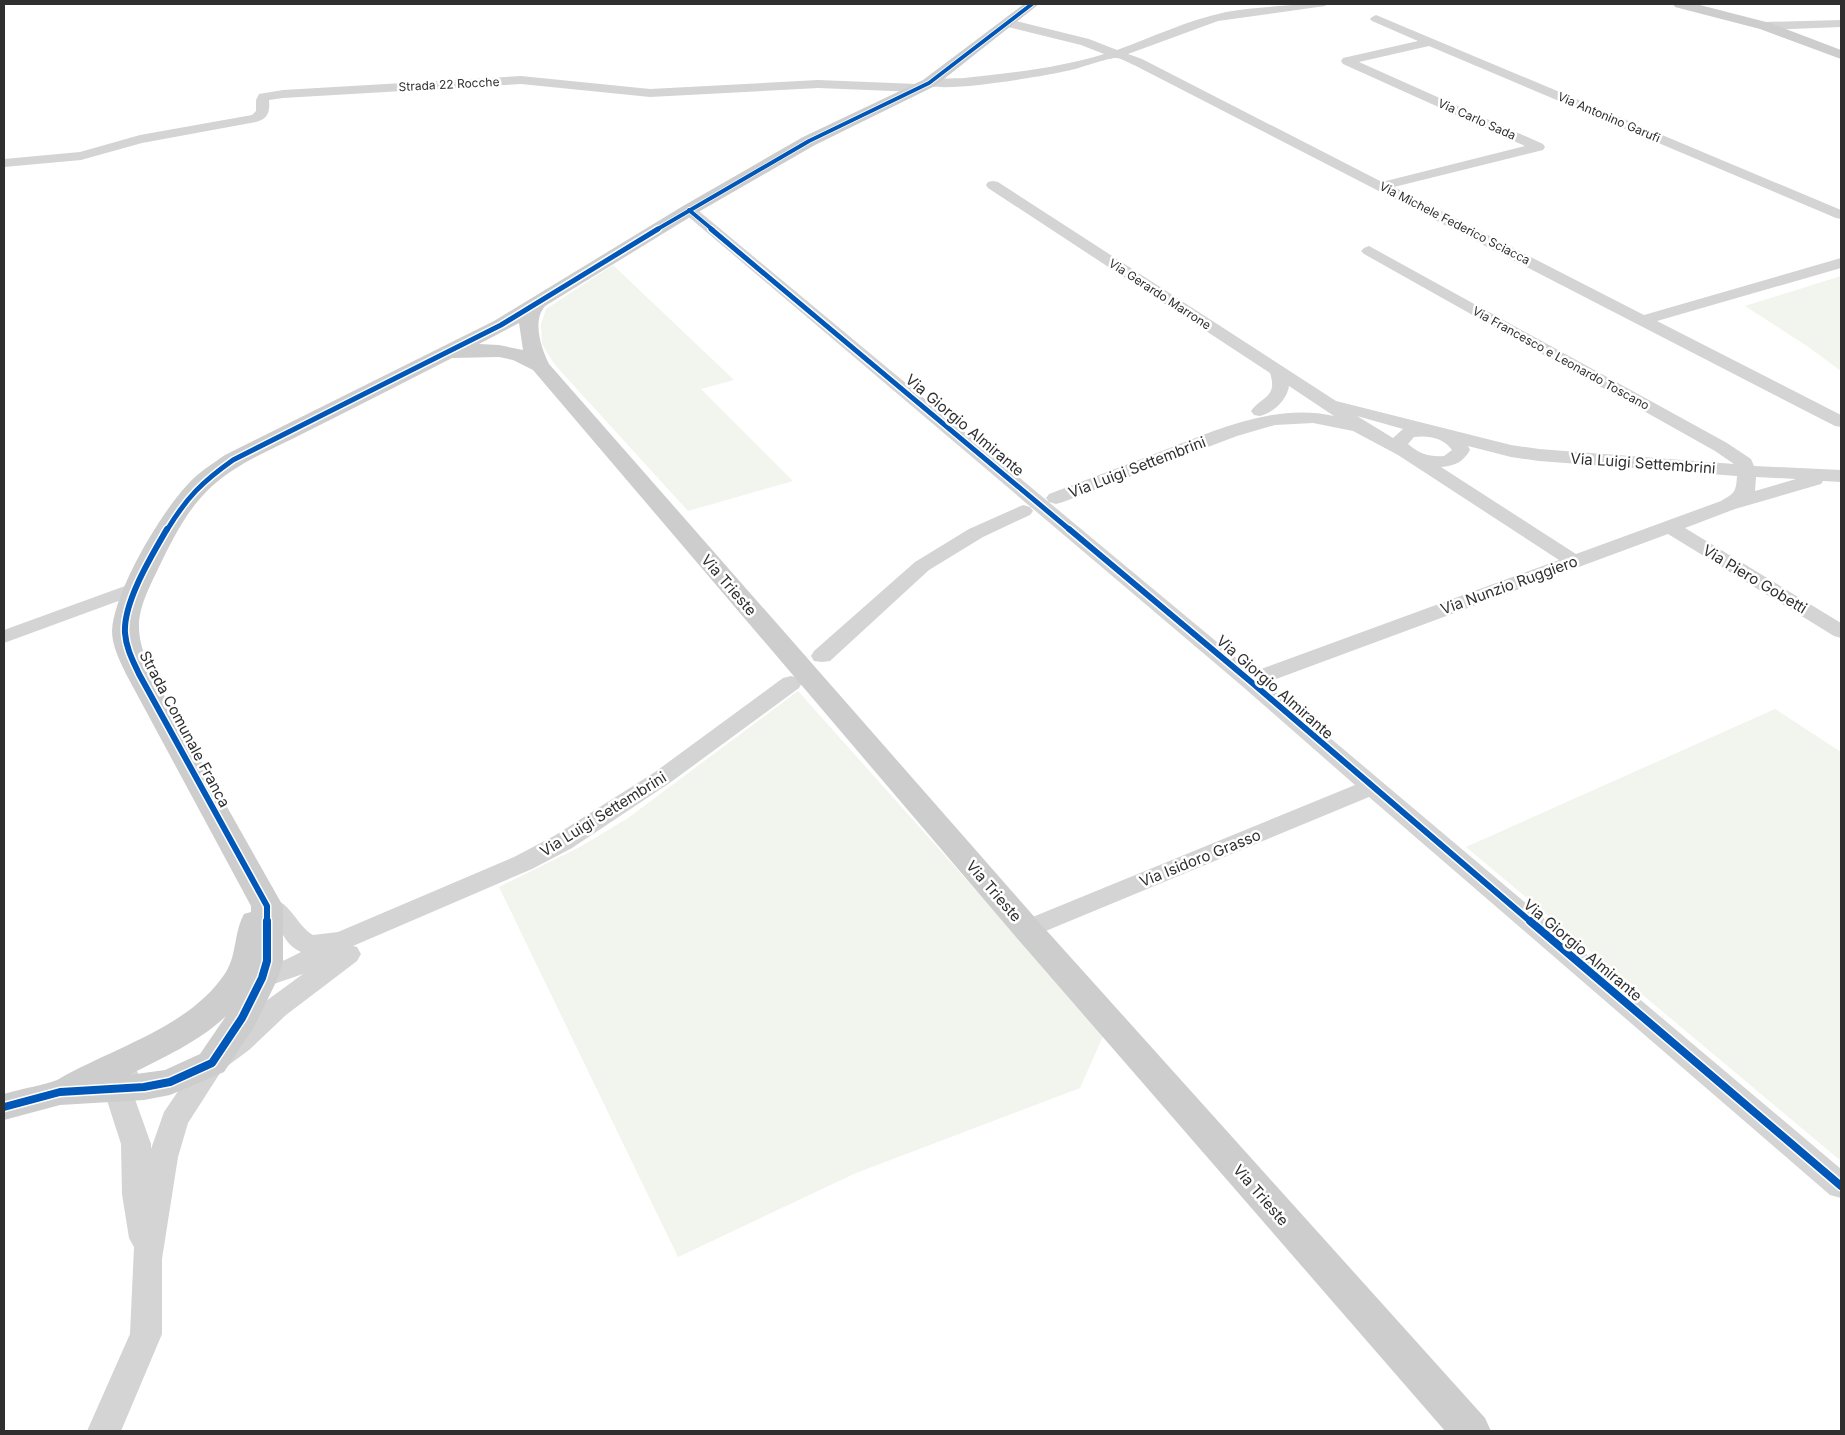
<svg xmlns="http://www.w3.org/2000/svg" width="1845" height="1435" font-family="Inter,sans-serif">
<rect width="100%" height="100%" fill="#fff"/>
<g fill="#f1f5ed">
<polygon points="613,265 734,380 701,389 793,481 688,511 555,365 542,344 541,324 546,309"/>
<polygon points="1841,276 1841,371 1807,346 1745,306"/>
<polygon points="798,691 1104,1034 1080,1088 856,1173 678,1257 499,887 580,847 628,818"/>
<polygon points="1775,709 1841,752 1841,1161 1466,847"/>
</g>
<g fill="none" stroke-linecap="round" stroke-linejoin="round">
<g fill="#d4d4d4" fill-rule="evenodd">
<path d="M1303,4H1327L1325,6L1218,21L1128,54L1142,59L1382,182L1525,146L1343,64L1341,61L1343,58L1418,41L1372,21L1370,19L1372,17L1376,15L1841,210V219L1836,218L1429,46L1359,62L1543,144L1545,147L1543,150L1394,187L1644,315L1841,258V268L1657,321L1841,415V427L1835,426L1134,65C1129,63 1121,58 1116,58C1107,58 1081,68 1071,70C1050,75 934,96 923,83C928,77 954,79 964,78C1011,73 1059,68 1104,54L1081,45L1004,26L1002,23L1008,19L1089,39L1117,50C1153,37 1188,20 1226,12C1251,7 1277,7 1303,4Z"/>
<polygon points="1841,20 1841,27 1765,30 1759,26 1765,22"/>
<path d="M521,76L650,89L818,80L917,84L923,88L917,92L818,88L650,97L521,84L283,98L269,100C270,112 268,119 256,122L142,143L81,160L4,167V159L80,152L140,135L252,115L256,111V100L259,94L283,90Z"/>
<path d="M993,181L998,182L1336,401L1511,445L1539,449L1734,464L1715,451L1364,254L1361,251L1364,248L1369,246L1727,443L1751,459L1754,466L1841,470V482L1823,481L1821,484L1735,509L1685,528L1841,623V638L1834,636L1668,534L1265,683L1841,1169V1198L1830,1195L1369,797L1036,935L1027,938L1018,935L1014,929L1018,923L1355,785L1242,686L684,213L682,210L684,207H694L1253,672L1559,560L1398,455L1353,431L1313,423L1275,425L1237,436L1063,502L1056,504L1049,502L1046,498L1049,494C1085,480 1121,467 1157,453C1211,432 1274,402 1334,416L1289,386C1287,400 1273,413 1260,416L1254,415L1251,411C1262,396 1278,397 1270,373L988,188L986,185L988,182ZM1357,416L1403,429L1393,438ZM1414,437C1428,435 1444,438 1452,450L1444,456C1430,457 1419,454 1408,444ZM1468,446L1511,457L1539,461L1737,476C1736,492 1735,493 1721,501L1576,554L1441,467C1455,466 1463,462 1470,450ZM1756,477L1796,479L1755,491Z"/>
<polygon points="1023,505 1030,507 1033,511 1030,515 983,537 929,570 830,661 822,662 814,661 811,656 814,651 915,562 969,529"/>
<polygon points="136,582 143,584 146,588 143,592 4,643 4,630"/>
<path d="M791,676L799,678L802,683L799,688L671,782L572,848L532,869L353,946L357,947L361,954L357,961L286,1015L249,1050L222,1070L188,1123L178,1157L162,1259V1334L121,1431H87L130,1334L134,1247L129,1238L122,1194L121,1144L103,1088C107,1070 114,1059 134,1065L138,1073L131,1088L151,1144V1149L164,1112L202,1056L229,1036L266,1001L303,974L250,992L241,989L237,982L241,975L285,960L301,952C287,946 285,936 276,925C269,918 260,915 254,906L258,900C288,891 293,923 313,935L338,932L514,857L554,836L655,772L783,678Z"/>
</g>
<g fill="#cdcdcd" fill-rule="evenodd">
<path d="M1024,4H1039L935,86L815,145L695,214L545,306C532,321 541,348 549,364L1038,921L1485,1418L1491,1431H1445L1016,937L533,370L513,360L499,357L452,358C403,383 354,408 304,433C271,450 234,464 207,491C186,512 172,540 159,567C137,612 131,627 152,674L283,906V961L278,978L254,1027L224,1072L170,1095L144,1100L60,1105L4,1120V1094C16,1090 49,1084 59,1079C112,1048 191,1027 226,972C237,954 234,932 244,914L251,912V906L126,674C120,661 112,646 112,631C114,591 161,512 189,483C199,472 212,464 225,455L494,321L683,206L803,137L923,80ZM519,323L523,350L499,345L479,344ZM226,1016L200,1054L165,1070L129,1075C162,1058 199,1042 226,1016Z"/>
<polygon points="1673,4 1696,4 1770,23 1841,50 1841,59 1760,29 1675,7"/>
</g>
<defs>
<g id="cycleway-far3">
<polyline points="689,210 713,230"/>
<polyline points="656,230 809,141 929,83 1032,4"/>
</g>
<g id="cycleway-far2">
<polyline points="711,229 1070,530"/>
<path d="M167,530C187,497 202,482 233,460L501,325L658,229"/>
</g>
<g id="cycleway-far1">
<path d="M167,529C152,555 123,602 125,633C126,648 133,661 139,674L267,906V922"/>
<polyline points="1069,529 1250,681 1531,922"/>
</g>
<g id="cycleway">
<polyline points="1530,921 1841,1186"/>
<polyline points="4,1107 60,1092 144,1087 170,1082 212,1063 242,1018 262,978 267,961 267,921"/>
</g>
</defs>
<use href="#cycleway-far3" stroke="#fff" stroke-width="5.5"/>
<use href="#cycleway-far2" stroke="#fff" stroke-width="8"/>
<use href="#cycleway-far1" stroke="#fff" stroke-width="9"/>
<use href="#cycleway" stroke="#fff" stroke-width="11"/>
<use href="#cycleway-far3" stroke="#0057b8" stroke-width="4"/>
<use href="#cycleway-far2" stroke="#0057b8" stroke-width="5"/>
<use href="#cycleway-far1" stroke="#0057b8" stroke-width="6"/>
<use href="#cycleway" stroke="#0057b8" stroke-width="8"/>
</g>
<g text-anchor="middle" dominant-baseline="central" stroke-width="5" stroke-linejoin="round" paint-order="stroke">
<g font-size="12" fill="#2f2f2f" stroke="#fff">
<text transform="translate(449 84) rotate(-3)">Strada 22 Rocche</text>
<text transform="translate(1609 117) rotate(23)">Via Antonino Garufi</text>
<text transform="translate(1477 119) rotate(24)">Via Carlo Sada</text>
<text transform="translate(1455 223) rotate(27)">Via Michele Federico Sciacca</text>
<text transform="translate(1160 294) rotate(33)">Via Gerardo Marrone</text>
<text transform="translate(1561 358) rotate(29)">Via Francesco e Leonardo Toscano</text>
</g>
<g font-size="15" fill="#2f2f2f" stroke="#fff">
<text transform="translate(965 425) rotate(40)">Via Giorgio Almirante</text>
<text transform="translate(1643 463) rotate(4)">Via Luigi Settembrini</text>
<text transform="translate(1137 467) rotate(-21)">Via Luigi Settembrini</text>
<text transform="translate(1755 579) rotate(31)">Via Piero Gobetti</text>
<text transform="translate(729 585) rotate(49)">Via Trieste</text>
<text transform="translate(1509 585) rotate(-20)">Via Nunzio Ruggiero</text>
<text transform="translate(1275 687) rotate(41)">Via Giorgio Almirante</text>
<text transform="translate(185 729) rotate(62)">Strada Comunale Franca</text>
<text transform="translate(603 814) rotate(-32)">Via Luigi Settembrini</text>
<text transform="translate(1200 858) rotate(-22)">Via Isidoro Grasso</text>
<text transform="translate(994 891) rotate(49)">Via Trieste</text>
<text transform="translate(1583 950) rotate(40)">Via Giorgio Almirante</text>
<text transform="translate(1261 1195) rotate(49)">Via Trieste</text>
</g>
</g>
<rect width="1845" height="1435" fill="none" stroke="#2f2f2f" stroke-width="10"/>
</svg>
